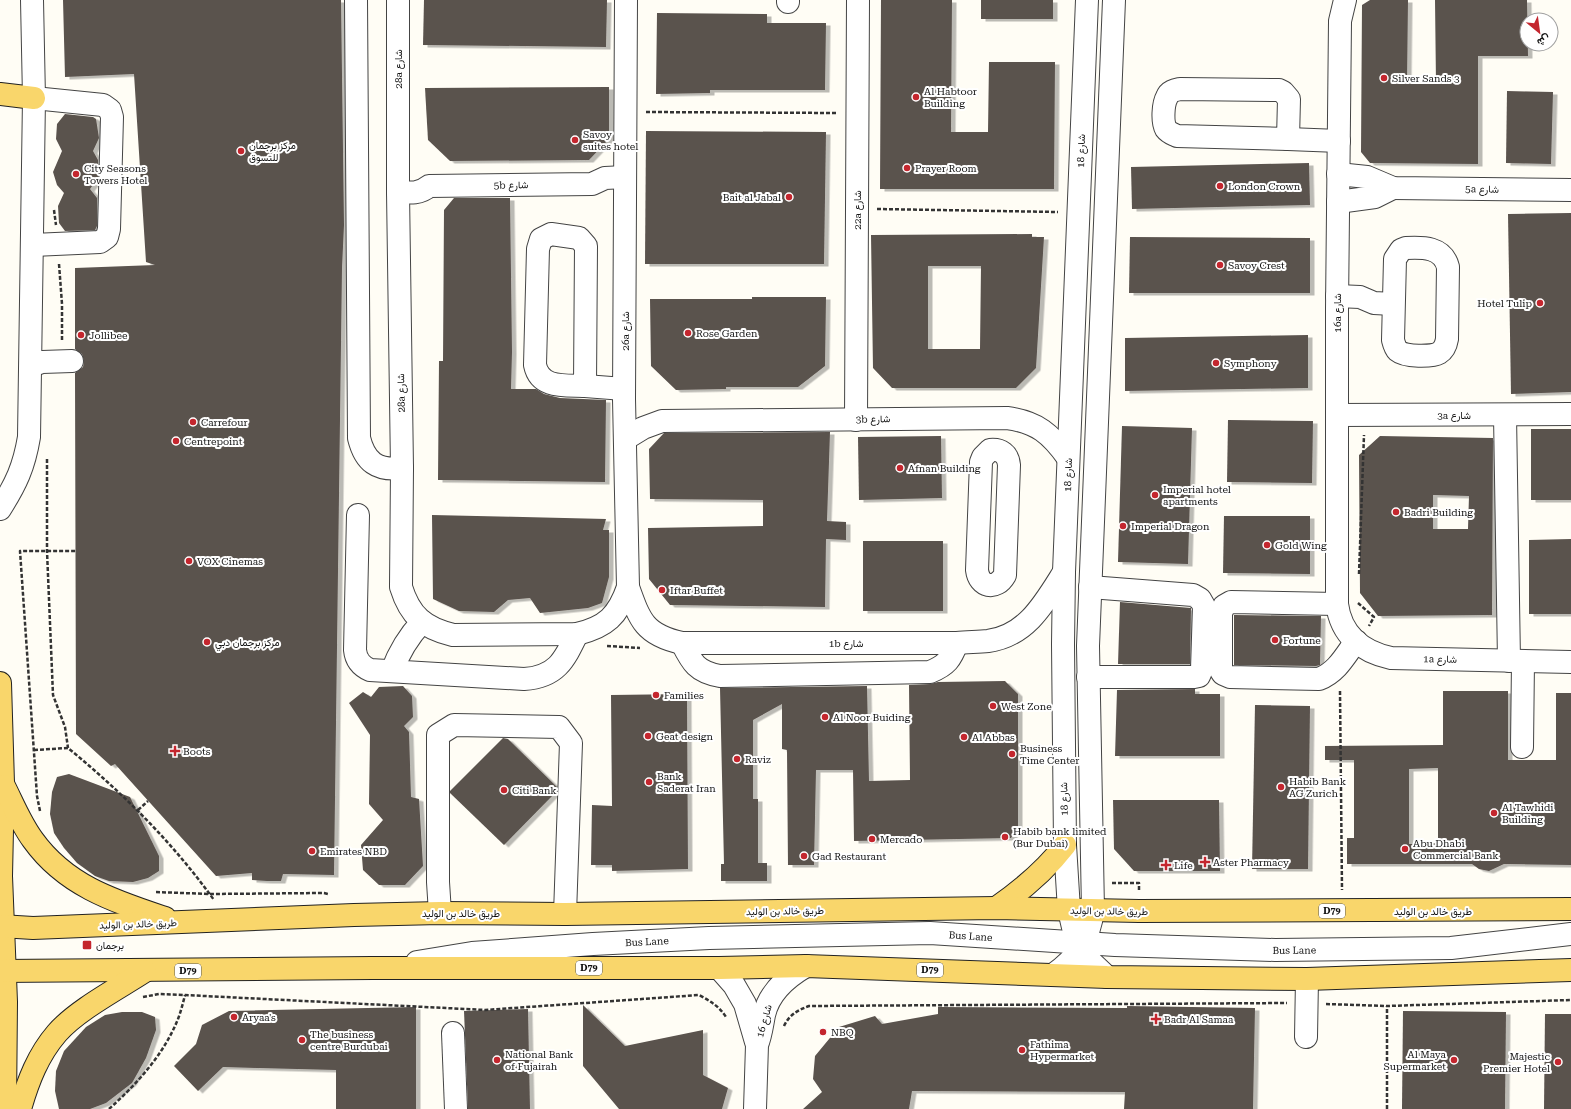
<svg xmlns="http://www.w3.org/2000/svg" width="1571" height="1109" font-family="'Roboto Serif',Vazirmatn,serif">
<defs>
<filter id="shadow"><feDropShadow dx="4.5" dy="2.5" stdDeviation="0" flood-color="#0004"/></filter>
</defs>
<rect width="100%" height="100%" fill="#fffdf5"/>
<g fill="#5a524d" fill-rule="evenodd" filter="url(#shadow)">
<polygon points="63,0 341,0 344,225 342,268 334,875 283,874 281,881 267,881 252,880 252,873 216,876 115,764 111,766 76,734 75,373 83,367 84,361 82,354 75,349 75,268 155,265 146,262 134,74 65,77"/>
<polygon points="424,0 607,0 606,47 423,45"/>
<polygon points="881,0 952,0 951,132 988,132 989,62 1055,62 1054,189 880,189"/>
<rect x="981" y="0" width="72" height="19"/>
<polygon points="1370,0 1408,0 1407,84 1436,84 1435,0 1527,0 1528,56 1478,56 1478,164 1370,163 1361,152 1362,5"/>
<polygon points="657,13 767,14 767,23 826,23 825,90 710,90 710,93 656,94"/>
<polygon points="609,87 609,139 589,160 450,161 428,140 425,88"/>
<polygon points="1507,91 1553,92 1551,164 1506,163"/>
<polygon points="65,114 93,117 96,119 99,138 93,151 98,160 98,178 90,189 97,198 97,226 95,230 65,231 59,223 58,206 64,193 57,185 53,172 62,151 56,139 57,124"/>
<polygon points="646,131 826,132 824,264 645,264"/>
<polygon points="1309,163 1310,205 1132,209 1131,167"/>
<polygon points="454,198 510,198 512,352 511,389 536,389 544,394 560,398 606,400 605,482 438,480 439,361 443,361 444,210"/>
<polygon points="1571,213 1571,392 1511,394 1508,214"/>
<path d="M1032,234V237H1044L1036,368L1016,388H892L873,368L871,235ZM928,266H981L980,349H928Z"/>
<polygon points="1130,237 1310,238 1310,293 1129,293"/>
<polygon points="752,297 826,297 825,366 798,387 726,387 726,389 676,390 651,366 650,299 752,299"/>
<polygon points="1308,335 1308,388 1125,391 1125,338"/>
<polygon points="1228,420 1313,421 1312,483 1227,482"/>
<polygon points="1122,426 1192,428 1188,564 1118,562"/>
<rect x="1531" y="429" width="40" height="71"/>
<polygon points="830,432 827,521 846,522 846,540 826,539 825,607 670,605 649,579 648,528 763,526 763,500 650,499 649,449 664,433"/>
<polygon points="941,436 942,498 859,500 858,437"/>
<path d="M1380,436L1493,438L1492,615L1378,616L1360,593L1359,455ZM1433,495L1469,496L1468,529H1433Z"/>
<polygon points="432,515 606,519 603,530 609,530 609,577 602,603 588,608 540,613 530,598 508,600 494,612 459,611 433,599"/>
<polygon points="1224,516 1310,516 1310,574 1223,573"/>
<polygon points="1571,539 1571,614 1529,614 1529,540"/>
<rect x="863" y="541" width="80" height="70"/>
<polygon points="1120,602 1191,608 1190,664 1118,664"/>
<polygon points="1234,615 1321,616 1320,665 1316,666 1234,665"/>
<polygon points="1005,681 1018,694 1018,828 1011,838 854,841 853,770 816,770 814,865 788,865 787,750 782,749 782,704 753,720 753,799 758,799 758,863 767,863 767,881 721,881 721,864 724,864 720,688 867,686 869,781 910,780 909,685 930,684 938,682"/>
<polygon points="403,686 412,696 413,717 404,726 409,732 411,797 419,799 423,866 405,885 379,885 363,870 361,845 383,820 369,804 370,735 349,703 363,692 371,697 379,687"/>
<polygon points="1195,689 1195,694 1220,694 1220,756 1115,756 1117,690"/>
<path d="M1443,691H1508V760H1556V693H1571V865L1504,864L1489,871L1479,869L1472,864H1347V838H1354V760H1325V746L1443,745ZM1438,768V843L1409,844V769Z"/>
<polygon points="687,694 688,869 612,871 612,865 591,865 592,805 612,806 611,695"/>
<polygon points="1255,705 1310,706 1308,869 1252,869"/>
<polygon points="503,738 508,739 557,787 557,791 504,845 450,793 450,791"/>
<polygon points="69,774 130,797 159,856 159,871 148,878 133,882 109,881 95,876 77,863 64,848 54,833 50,814 52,792 57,777"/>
<polygon points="1113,800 1219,800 1220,871 1134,871 1114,849"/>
<polygon points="583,1005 625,1046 703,1030 703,1075 728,1088 722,1109 619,1109 583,1066"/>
<polygon points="1127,1006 1255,1008 1253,1109 1124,1109 1125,1092 912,1091 909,1109 803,1109 822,1092 813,1079 815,1056 839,1027 875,1016 882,1024 938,1014 938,1007 1127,1008"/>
<polygon points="416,1007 416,1109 336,1109 336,1070 223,1067 198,1091 174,1066 196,1044 202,1025 229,1011"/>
<polygon points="528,1009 530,1109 468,1109 464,1011"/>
<polygon points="1403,1011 1506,1012 1505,1109 1402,1109"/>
<polygon points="122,1012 142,1012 155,1017 156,1030 146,1058 132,1083 106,1103 90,1109 59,1109 55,1091 56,1071 64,1051 86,1027 105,1015"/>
<polygon points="1545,1014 1571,1014 1571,1109 1544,1109"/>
</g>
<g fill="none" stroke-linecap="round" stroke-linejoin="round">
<defs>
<g id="minor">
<path d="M356,0L359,438C365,462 377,471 402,468"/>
<path d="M398,0V192L402,468L401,587C410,616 424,628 453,635L577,634C606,627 618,616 628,587L624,399L626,0"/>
<polyline points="1087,0 1064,572 1063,644 1065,845 1069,910 1075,936 1081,948 1088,959 1107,977"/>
<path d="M1345,0L1340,21L1337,308V604C1341,635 1362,652 1391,658L1571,662"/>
<polyline points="788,2 788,0"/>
<path d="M1180,89L1279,90L1283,92L1289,99L1288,139L1177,136C1173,134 1169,133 1166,129C1162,122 1163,104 1167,97C1169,91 1175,90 1180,89Z"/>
<polyline points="1288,139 1339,141"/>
<polyline points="1338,174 1367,177 1393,188 1571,190"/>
<path d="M398,192C410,193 420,194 429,186L592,184L605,178L625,177"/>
<polyline points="1338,202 1375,197 1393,188"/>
<path d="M551,234L579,238L586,246L585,386C565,385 540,389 535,365L538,249L541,239Z"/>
<polyline points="33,245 100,242 107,237 109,229 112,117 110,110 103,105 34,98"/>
<path d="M1406,248C1423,247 1443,247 1448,267L1447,339C1446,345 1444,350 1439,353C1432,357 1405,357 1398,351C1395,348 1394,344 1393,340L1395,259L1401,250Z"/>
<polyline points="1337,296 1360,297 1374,303 1393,304"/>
<polyline points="31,366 42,362 72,361"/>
<polyline points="585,386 624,389"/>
<polyline points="1337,415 1571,414"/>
<polyline points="1505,415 1509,661"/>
<polyline points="856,420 858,0"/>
<path d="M625,439L643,428L662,421L1007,418C1037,422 1051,434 1068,458"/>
<path d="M990,450C1001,449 1008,454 1009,465L1005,575C996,591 979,587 977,570L981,462L983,457Z"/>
<path d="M0,509C16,484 24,467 29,437L34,98L32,0"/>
<path d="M358,515L355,650C356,660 361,666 370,670L524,679C556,677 564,661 577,634"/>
<path d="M628,587C640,621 645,635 682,643H957C967,642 978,642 988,641C1027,636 1045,602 1064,572"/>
<path d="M1337,604L1231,602L1224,606L1221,613V671L1223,674L1230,677L1319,679C1337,672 1345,656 1356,641"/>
<path d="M682,643C692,663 697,672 720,676L930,672C947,665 951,659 957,643"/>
<path d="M392,671C399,652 408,637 422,622"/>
<polyline points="1088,677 1194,677 1199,676 1202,669 1204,606 1200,599 1193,595 1090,587"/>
<polyline points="1522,747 1523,661"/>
<polyline points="440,913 438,882 438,735 454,725 559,727 571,743 565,914"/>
<path id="s1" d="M417,962L472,953L593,944L709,938L930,933L1115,945L1275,950L1451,948L1571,934"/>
<polyline points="719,968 734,985 745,1004 756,1042"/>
<path d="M1053,975C1078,957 1089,940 1093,910L1088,646L1114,0"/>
<polyline points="453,1033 456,1109"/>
<polyline points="1306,1037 1307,979"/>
<path d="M755,1109L757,1045C761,1035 762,1025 764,1015C769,992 787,977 806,966"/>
</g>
<g id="major">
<polyline points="0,94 34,98"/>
<polyline points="0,683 3,783 1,876 6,1002 5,1109"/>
<path d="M4,786C13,804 21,824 33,840C66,886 114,901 165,918"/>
<path d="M996,908C1022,890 1045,871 1065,845"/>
<polyline points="0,926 33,928 354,915 440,913 565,914 996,908 1139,911 1571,909"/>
<polyline points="0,971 372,968 719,968 806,966 1107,977 1307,979 1571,970"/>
<path d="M20,1109C28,1081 38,1055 57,1033C77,1010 119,988 145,971"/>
</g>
</defs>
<use href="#minor" stroke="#444" stroke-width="24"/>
<use href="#major" stroke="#222" stroke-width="24"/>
<g stroke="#333" stroke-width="2.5" stroke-dasharray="4 2" stroke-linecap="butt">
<polyline points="646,112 837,113"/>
<polyline points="877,209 1058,212"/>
<polyline points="54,210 56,225"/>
<polyline points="59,264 62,304 62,341"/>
<polyline points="47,459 47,551 53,695 65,727 68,748"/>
<polyline points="1359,574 1364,435"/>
<polyline points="1358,603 1374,617 1369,626"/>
<polyline points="607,646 640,648"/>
<polyline points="1340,691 1342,890"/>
<path d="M34,750L68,748C123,793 173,843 214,900"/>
<polyline points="138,810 148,801"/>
<polyline points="40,811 37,796 20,551 76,551"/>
<polyline points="1112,883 1139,883 1139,891"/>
<polyline points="156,892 209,894 324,893 328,894"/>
<path d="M143,997L159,994L185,995L485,1010L699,995C710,1001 719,1006 726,1017"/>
<polyline points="1326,1004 1387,1006 1571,1000"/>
<path d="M784,1026C789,1015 798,1010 809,1006L1287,1003"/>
<path d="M109,1109C137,1084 164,1054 178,1019C181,1011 183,1003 185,995"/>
<polyline points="1387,1109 1387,1006"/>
</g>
<use href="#minor" stroke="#fff" stroke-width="22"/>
<use href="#major" stroke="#f9d66b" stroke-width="22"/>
</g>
<g fill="#c4262e" stroke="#fff" stroke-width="1.5">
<circle cx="1384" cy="78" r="4"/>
<circle cx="916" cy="97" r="4"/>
<circle cx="575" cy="140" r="4"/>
<circle cx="241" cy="151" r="4"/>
<circle cx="907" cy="168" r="4"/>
<circle cx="76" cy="174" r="4"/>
<circle cx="1220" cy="186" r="4"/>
<circle cx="789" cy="197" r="4"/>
<circle cx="1220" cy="265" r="4"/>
<circle cx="1540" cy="303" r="4"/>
<circle cx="688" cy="333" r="4"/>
<circle cx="81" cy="335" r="4"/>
<circle cx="1216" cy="363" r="4"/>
<circle cx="193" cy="422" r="4"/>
<circle cx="176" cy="441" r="4"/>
<circle cx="900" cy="468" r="4"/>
<circle cx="1155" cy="495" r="4"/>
<circle cx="1396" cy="512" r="4"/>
<circle cx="1123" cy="526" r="4"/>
<circle cx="1267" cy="545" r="4"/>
<circle cx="189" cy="561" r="4"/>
<circle cx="662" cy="590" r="4"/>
<circle cx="1275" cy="640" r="4"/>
<circle cx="207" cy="642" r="4"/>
<circle cx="656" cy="695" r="4"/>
<circle cx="993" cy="706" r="4"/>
<circle cx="825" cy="717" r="4"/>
<circle cx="648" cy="736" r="4"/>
<circle cx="964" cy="737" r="4"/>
<path d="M173 745h4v4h4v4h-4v4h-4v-4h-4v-4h4z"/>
<circle cx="1012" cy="754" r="4"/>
<circle cx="737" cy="759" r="4"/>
<circle cx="649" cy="782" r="4"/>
<circle cx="1281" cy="787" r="4"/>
<circle cx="504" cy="790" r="4"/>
<circle cx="1494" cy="813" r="4"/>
<circle cx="1005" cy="837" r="4"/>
<circle cx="872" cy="839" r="4"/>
<circle cx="1405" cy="849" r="4"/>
<circle cx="312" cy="851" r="4"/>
<circle cx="804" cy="856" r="4"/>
<path d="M1203 856h4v4h4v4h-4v4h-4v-4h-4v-4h4z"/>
<path d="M1164 859h4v4h4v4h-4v4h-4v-4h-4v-4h4z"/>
<rect x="82" y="940" width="10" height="10" rx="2"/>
<circle cx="234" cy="1017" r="4"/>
<path d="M1154 1013h4v4h4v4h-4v4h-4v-4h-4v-4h4z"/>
<circle cx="823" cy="1032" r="4"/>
<circle cx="302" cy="1040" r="4"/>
<circle cx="1022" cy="1050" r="4"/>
<circle cx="497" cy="1060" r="4"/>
<circle cx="1454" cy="1060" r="4"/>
<circle cx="1558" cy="1062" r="4"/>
</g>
<g text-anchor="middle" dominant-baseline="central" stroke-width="4" stroke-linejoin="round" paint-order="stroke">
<g fill="#fff" stroke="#585858" stroke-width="1">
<rect x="1319" y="904" width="26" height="14" rx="3"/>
<rect x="576" y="961" width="26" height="14" rx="3"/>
<rect x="917" y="963" width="26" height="14" rx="3"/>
<rect x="175" y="964" width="26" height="14" rx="3"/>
</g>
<g font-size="9" font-weight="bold" fill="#111">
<text x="1332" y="911">D79</text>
<text x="589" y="968">D79</text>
<text x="930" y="970">D79</text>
<text x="188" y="971">D79</text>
</g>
<g font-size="10" fill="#111" stroke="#fff">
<text transform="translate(398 69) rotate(-90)">28a شارع</text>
<text transform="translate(1081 151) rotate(-88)">شارع 18</text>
<text transform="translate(511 185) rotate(-1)">5b شارع</text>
<text transform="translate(1482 189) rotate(1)">5a شارع</text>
<text transform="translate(857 210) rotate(-90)">22a شارع</text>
<text transform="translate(1337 313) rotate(-90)">16a شارع</text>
<text transform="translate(625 331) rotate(-90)">26a شارع</text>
<text transform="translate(401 393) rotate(-91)">28a شارع</text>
<text x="1454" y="415">3a شارع</text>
<text transform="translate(873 419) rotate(-1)">3b شارع</text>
<text transform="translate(1068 475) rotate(-88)">شارع 18</text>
<text x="846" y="643">1b شارع</text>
<text transform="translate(1440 659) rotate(1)">1a شارع</text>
<text transform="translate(1064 799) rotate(-91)">شارع 18</text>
<text transform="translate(785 911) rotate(-1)">طريق خالد بن الوليد</text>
<text transform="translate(1109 911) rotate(1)">طريق خالد بن الوليد</text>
<text x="1433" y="911">طريق خالد بن الوليد</text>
<text x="461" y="913">طريق خالد بن الوليد</text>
<text transform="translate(138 924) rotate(-2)">طريق خالد بن الوليد</text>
<text stroke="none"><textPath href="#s1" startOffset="555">Bus Lane</textPath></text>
<text stroke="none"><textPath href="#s1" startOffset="231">Bus Lane</textPath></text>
<text stroke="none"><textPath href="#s1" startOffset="879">Bus Lane</textPath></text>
<text transform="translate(764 1021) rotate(-74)">شارع 16</text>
</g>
<g font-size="10" fill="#111" stroke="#fff" text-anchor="start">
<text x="1392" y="78">Silver Sands 3</text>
<text x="924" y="91">Al Habtoor<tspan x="924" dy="12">Building</tspan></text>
<text x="583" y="134">Savoy<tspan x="583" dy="12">suites hotel</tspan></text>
<text x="249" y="145">مركز برجمان<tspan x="249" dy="12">للتسوق</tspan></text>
<text x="84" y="168">City Seasons<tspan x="84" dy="12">Towers Hotel</tspan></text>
<text x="915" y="168">Prayer Room</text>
<text x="1228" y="186">London Crown</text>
<text x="781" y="197" text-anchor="end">Bait al Jabal</text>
<text x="1228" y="265">Savoy Crest</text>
<text x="1532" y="303" text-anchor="end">Hotel Tulip</text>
<text x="696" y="333">Rose Garden</text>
<text x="89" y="335">Jollibee</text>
<text x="1224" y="363">Symphony</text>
<text x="201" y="422">Carrefour</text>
<text x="184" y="441">Centrepoint</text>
<text x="908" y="468">Afnan Building</text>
<text x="1163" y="489">Imperial hotel<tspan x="1163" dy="12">apartments</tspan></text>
<text x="1404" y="512">Badri Building</text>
<text x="1131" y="526">Imperial Dragon</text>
<text x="1275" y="545">Gold Wing</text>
<text x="197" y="561">VOX Cinemas</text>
<text x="670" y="590">Iftar Buffet</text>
<text x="1283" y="640">Fortune</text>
<text x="215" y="642">مركز برجمان دبي</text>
<text x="664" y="695">Families</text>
<text x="1001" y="706">West Zone</text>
<text x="833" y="717">Al Noor Buiding</text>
<text x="656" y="736">Geat design</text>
<text x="972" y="737">Al Abbas</text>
<text x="1020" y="748">Business<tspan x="1020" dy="12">Time Center</tspan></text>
<text x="183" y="751">Boots</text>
<text x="745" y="759">Raviz</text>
<text x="657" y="776">Bank<tspan x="657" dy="12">Saderat Iran</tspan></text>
<text x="1289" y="781">Habib Bank<tspan x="1289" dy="12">AG Zurich</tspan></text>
<text x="512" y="790">Citi Bank</text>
<text x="1502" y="807">Al Tawhidi<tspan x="1502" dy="12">Building</tspan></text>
<text x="1013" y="831">Habib bank limited<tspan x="1013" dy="12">(Bur Dubai)</tspan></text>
<text x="880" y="839">Mercado</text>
<text x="1413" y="843">Abu Dhabi<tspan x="1413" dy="12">Commercial Bank</tspan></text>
<text x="320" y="851">Emirates NBD</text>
<text x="812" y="856">Gad Restaurant</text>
<text x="1213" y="862">Aster Pharmacy</text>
<text x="1174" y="865">Life</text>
<text x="96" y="945">برجمان</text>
<text x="242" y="1017">Aryaa's</text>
<text x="1164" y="1019">Badr Al Samaa</text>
<text x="831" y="1032">NBQ</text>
<text x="310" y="1034">The business<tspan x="310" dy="12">centre Burdubai</tspan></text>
<text x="1030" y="1044">Fathima<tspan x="1030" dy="12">Hypermarket</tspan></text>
<text x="505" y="1054">National Bank<tspan x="505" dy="12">of Fujairah</tspan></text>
<text x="1446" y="1054" text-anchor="end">Al Maya<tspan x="1446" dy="12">Supermarket</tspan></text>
<text x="1550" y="1056" text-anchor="end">Majestic<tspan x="1550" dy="12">Premier Hotel</tspan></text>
</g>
</g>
<g transform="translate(1539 32) rotate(151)"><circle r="19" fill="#ffffff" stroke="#a0a0a0"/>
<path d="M0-3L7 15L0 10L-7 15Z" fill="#c4262e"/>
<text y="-6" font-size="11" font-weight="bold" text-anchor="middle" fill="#111111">ش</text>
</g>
</svg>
